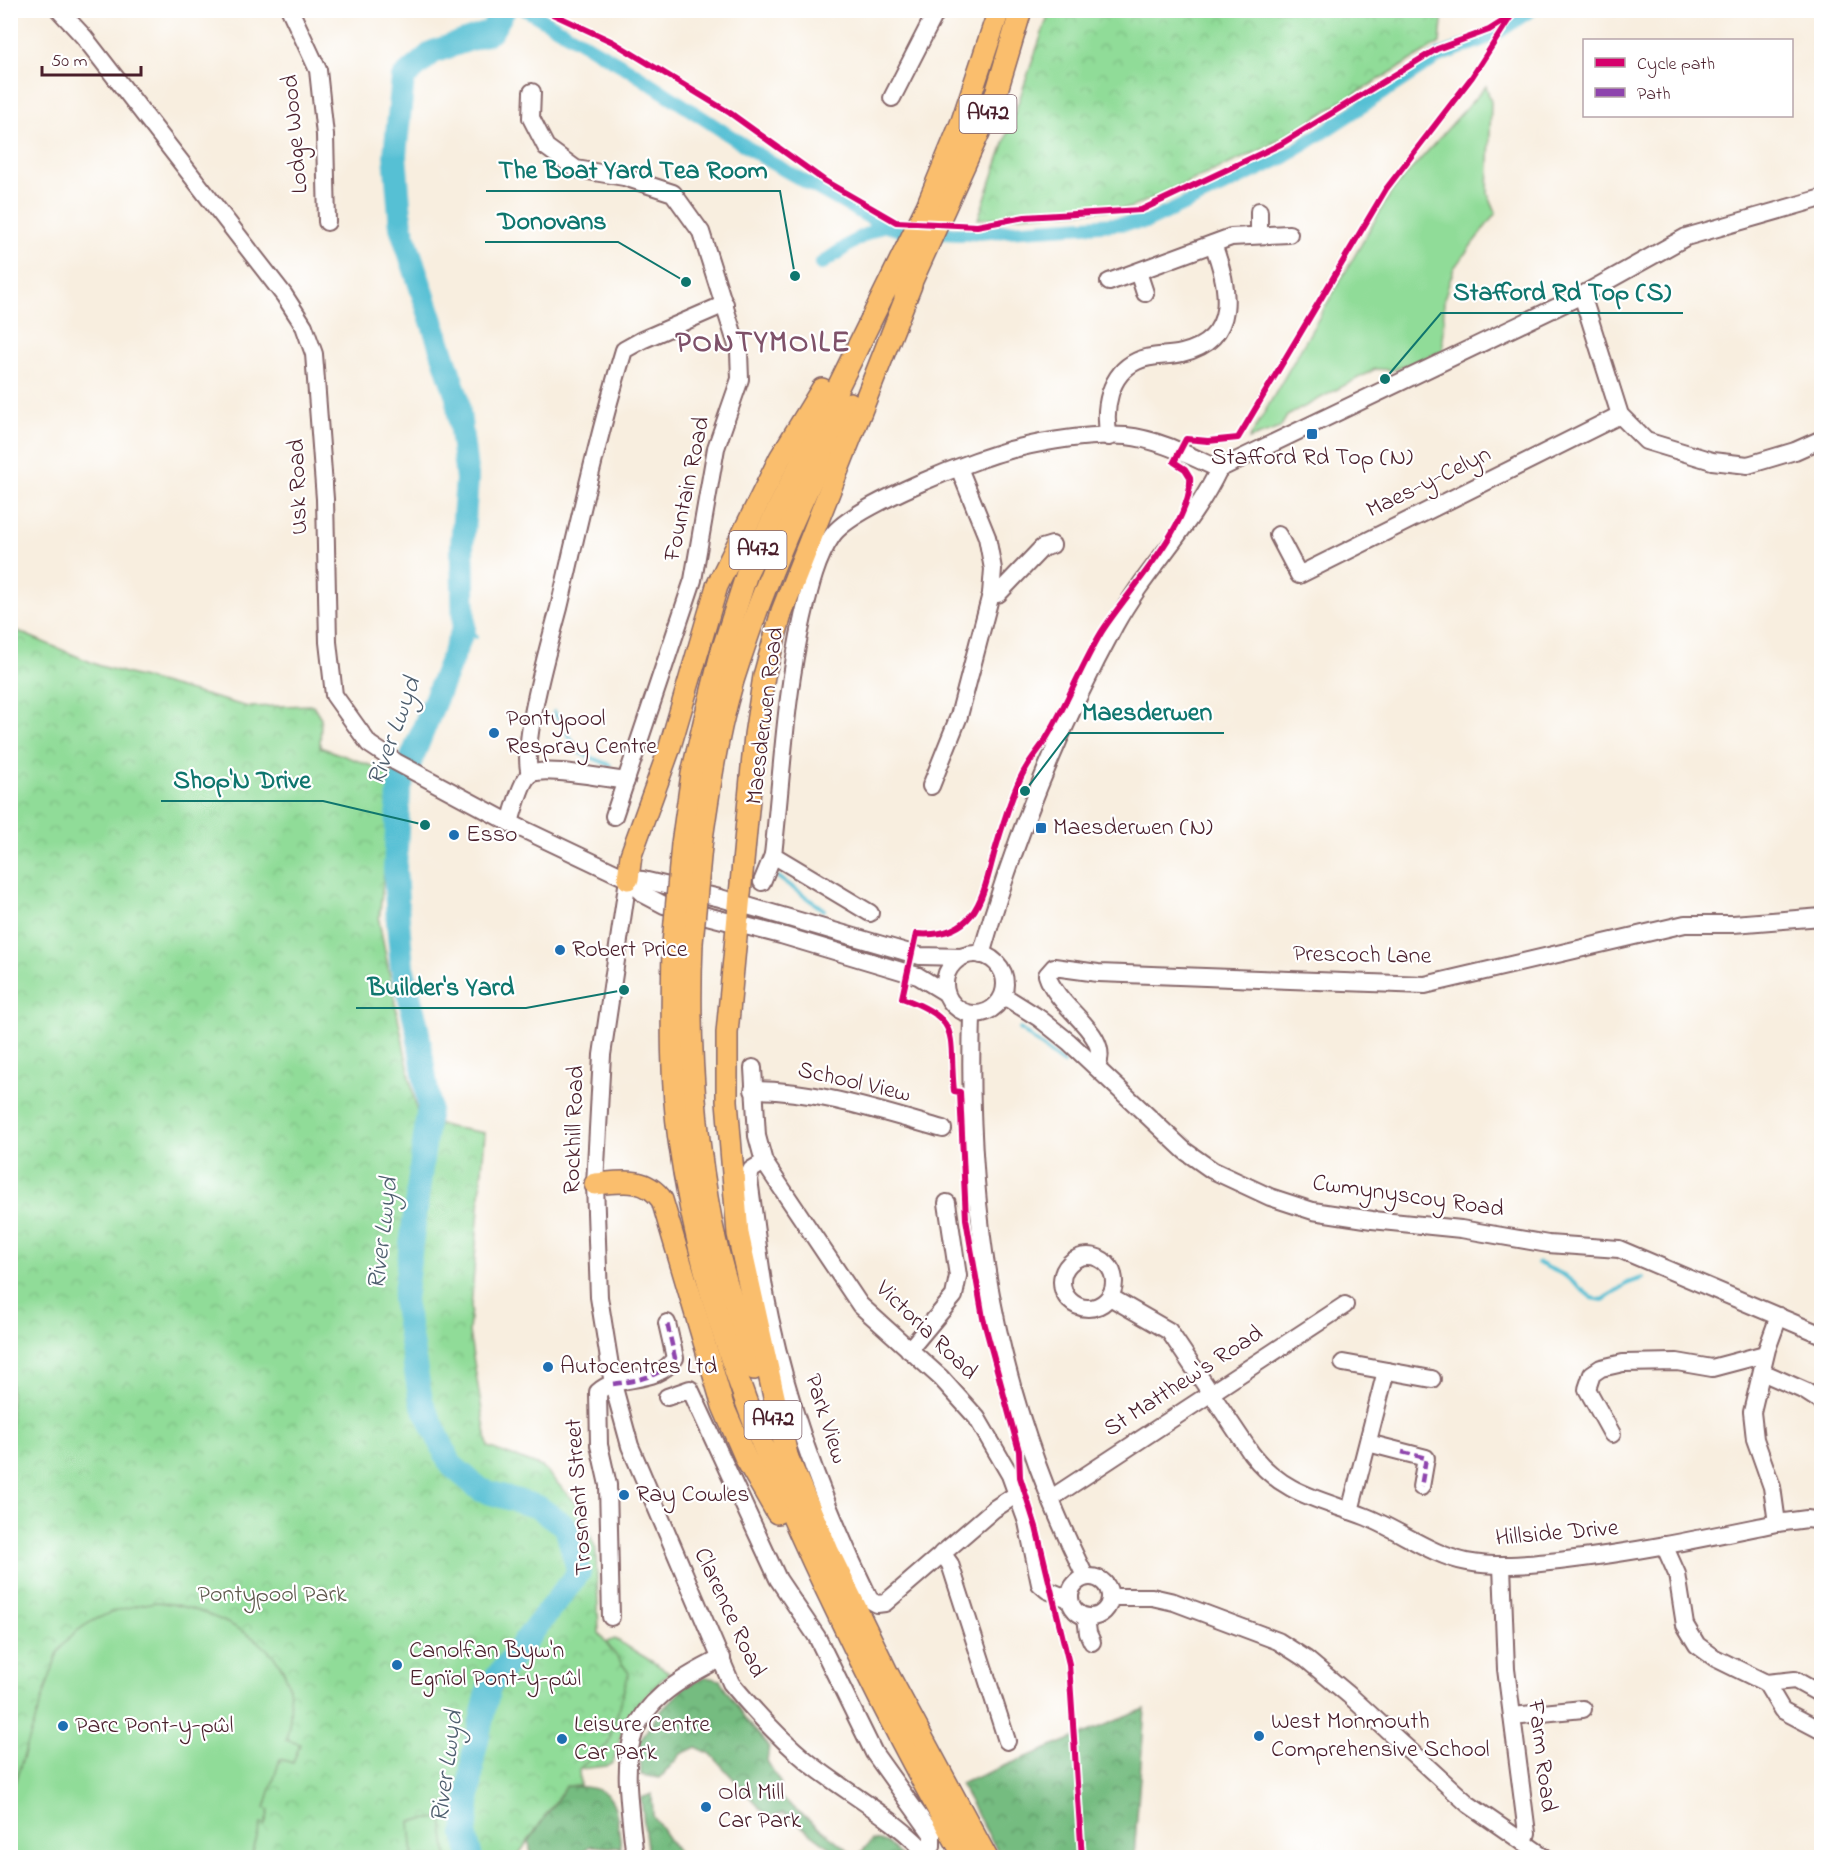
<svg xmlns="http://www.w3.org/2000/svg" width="1832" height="1868" font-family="'Indie Flower',sans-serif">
<defs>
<pattern id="grass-tufts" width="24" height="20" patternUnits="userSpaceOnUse" patternTransform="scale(1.5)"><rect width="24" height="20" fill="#90dc98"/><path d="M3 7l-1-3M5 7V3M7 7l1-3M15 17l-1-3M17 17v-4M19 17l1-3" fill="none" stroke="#7ebc83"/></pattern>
<pattern id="forest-crowns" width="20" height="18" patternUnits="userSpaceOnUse" patternTransform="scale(1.5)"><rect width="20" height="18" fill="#74bc80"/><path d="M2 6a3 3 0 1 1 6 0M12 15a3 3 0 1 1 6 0" fill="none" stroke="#619869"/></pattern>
<pattern id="park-crowns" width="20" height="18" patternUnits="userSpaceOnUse" patternTransform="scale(1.5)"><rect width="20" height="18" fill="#90dc98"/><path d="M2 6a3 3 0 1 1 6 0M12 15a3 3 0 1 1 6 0" fill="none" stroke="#7ebc83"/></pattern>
</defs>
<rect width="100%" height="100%" fill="#fff"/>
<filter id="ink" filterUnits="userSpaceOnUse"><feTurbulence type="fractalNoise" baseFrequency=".0167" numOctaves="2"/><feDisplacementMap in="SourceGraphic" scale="12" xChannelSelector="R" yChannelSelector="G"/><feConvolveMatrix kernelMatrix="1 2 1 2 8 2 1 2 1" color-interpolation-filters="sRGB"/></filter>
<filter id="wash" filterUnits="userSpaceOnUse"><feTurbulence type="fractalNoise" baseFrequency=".008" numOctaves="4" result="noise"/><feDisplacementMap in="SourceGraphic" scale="24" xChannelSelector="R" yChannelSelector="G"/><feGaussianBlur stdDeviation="1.35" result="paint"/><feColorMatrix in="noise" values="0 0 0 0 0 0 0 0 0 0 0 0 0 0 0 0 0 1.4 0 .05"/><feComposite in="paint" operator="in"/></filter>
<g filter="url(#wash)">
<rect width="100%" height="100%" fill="#f8eedf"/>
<polygon fill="url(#grass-tufts)" stroke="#6d7e62" stroke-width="1.5" points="615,1639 669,1672 634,1708 621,1735 613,1763 607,1766 579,1769 594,1646"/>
<g fill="url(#forest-crowns)" stroke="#5f6e56" stroke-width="1.5">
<polygon points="706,1677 720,1680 746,1720 769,1746 767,1761 781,1784 775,1793 857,1857 872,1840 886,1842 902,1857 843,1857 783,1813 768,1817 711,1754 696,1747 681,1754 660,1778 641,1775 640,1740 660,1712 686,1686"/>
<polygon points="1145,1709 1134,1857 1001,1857 960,1784"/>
<path d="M566,1786C619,1786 615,1802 621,1848L591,1846L571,1857H531L529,1841Z"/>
<polygon points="652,1794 653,1816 681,1857 648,1857 641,1798"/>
</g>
<g fill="url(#park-crowns)" stroke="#6d7e62" stroke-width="1.5">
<polygon points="1050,10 1443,10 1443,11 1440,43 1265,148 1130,208 978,219"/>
<polygon points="10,628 100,666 248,707 313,705 321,718 320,747 394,774 379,921 418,1118 449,1127 485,1133 469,1332 488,1447 542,1467 576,1503 596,1549 599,1633 629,1673 608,1744 579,1769 580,1786 566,1786 517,1857 11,1857"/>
</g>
<g fill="#90dc98" stroke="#6d7e62" stroke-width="1.5">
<polygon points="1486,86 1491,102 1488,194 1496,213 1454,268 1444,299 1443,351 1393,370 1375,369 1287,416 1280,428 1249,439 1392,191"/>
<path d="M157,1602C196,1606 255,1629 279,1663C294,1684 292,1716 286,1740L300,1744L293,1763L280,1759L265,1808L269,1810L265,1825L261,1824L251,1857H11V1794L58,1652C78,1620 121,1607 157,1602Z"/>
<polygon points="442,1818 447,1857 413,1857 410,1821"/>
</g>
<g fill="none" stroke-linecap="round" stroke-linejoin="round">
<g stroke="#57c0d4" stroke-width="4">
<polyline points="464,628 476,637"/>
<polyline points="554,712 580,753 610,765"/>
<polyline points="778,877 824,910"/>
<polyline points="1020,1029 1064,1064"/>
<polyline points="1538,1263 1564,1275 1592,1298 1603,1300 1628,1283 1643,1278"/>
</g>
<g stroke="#57c0d4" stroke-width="14">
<polyline points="526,10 628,69 770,162 883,225 901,230 959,234 1147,222 1285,157 1439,56 1494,35 1531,10"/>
<polyline points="821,264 856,240 883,225"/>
</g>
<polyline stroke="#57c0d4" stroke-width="24" points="471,1858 465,1834 473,1757 489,1687 579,1572 566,1527 538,1507 481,1490 451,1465 421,1401 404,1300 429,1106 417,1027 402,967 398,921 395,869 399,790 464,628 462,546 467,479 457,397 401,227 395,155 403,78 433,52 491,32 504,10"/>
</g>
</g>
<g filter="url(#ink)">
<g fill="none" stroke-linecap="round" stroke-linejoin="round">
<defs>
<g id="minor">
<polyline points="59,10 84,37 284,295 304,326 314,354 325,499 328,642 334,695 369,744 396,762 510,823 628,879 645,895 664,905 781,935 918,976 946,993"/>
<polyline points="290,10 318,70 325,135 327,222"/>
<polyline points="532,92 531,118 546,147 576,169 624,177 673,193 701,232 739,352 740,379 716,448 693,580 614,816"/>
<polyline points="892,98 937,10"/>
<polyline points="1259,211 1259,235"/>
<polyline points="1138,272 1145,293"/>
<polyline points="1109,282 1231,237 1289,234"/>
<polyline points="1582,295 1620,415 1646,441 1712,461 1748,465 1795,451 1822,439"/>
<path d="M1109,437C1103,409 1109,374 1137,361C1152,354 1167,357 1182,353C1240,339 1229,286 1213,244"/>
<polyline points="1219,469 1582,295 1686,237 1822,198"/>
<polyline points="1278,535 1299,575 1620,415"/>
<polyline points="991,594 998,594 1042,548 1052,545"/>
<path d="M530,774C520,744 550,642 559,608C579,522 598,435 624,350L642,340L725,304"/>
<polyline points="931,786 959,716 991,594 993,569 987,537 959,468"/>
<path d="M510,823C513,812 521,782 529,775C542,765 607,779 626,781"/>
<path d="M628,879L602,1055L595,1184L599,1297L613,1384L630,1446L731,1683C755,1712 779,1738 808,1762C848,1794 896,1818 931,1858"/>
<polyline points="628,879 643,880 720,898 920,956 962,957"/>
<polyline points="762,882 773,855"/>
<path d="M870,913L773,855C782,775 785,695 803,617C809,591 816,559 832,536C852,506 980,456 1018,448C1052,440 1091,434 1126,436C1158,439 1190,456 1219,469"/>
<circle cx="975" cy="984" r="30"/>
<path d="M981,955C1014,840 1058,730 1115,625C1145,570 1192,526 1219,469"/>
<polyline points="1004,996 1039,1018 1069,1042 1185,1151 1212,1170 1270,1197 1313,1211 1372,1220 1461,1229 1548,1244 1619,1249 1822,1335"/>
<path d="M972,1015C966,1217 995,1394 1085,1576"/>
<path d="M1097,1067C1112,1033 1058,1010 1047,975L1054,967L1098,973L1425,985L1685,924H1733L1822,917"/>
<path d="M753,1068L757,1136L764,1162L751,1170L749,1179C754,1215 758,1252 764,1288C784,1396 822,1502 870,1600L877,1604L885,1603L994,1509L1017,1494"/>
<path d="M753,1090C817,1090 883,1112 943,1129"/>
<polyline points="764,1162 860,1305 941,1378 977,1418 1010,1475 1027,1522 1040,1584 1047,1590 1069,1599"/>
<circle cx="1088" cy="1282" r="26"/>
<path d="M1110,1297L1169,1331L1251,1453C1282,1494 1319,1499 1364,1516C1398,1529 1431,1555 1467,1562C1500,1568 1534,1564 1567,1560C1638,1552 1708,1537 1777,1523L1807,1519L1822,1521"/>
<polyline points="909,1350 954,1296 958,1276 947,1203"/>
<polyline points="1343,1363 1432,1379"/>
<polyline points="1762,1372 1805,1391 1822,1402"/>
<polyline points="667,1397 690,1389 778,1579 817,1637 874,1753 932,1834 932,1846 927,1853"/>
<polyline points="1612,1434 1587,1389 1592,1374 1601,1368 1623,1363 1677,1362 1712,1368 1765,1354"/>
<polyline points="1368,1443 1426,1458 1421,1487"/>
<polyline points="1050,1499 1345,1305"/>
<polyline points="1350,1511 1386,1371"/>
<polyline points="1777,1523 1772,1487 1755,1439 1752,1412 1767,1349 1779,1316"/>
<polyline points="1664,1545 1677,1574 1685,1625 1697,1645 1715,1658 1766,1683 1795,1680 1822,1695"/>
<polyline points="942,1553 950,1564 1007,1741"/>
<polyline points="1502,1566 1506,1669 1527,1833 1524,1843"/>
<circle cx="1090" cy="1597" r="20"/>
<polyline points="1110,1597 1152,1597 1174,1602 1278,1641 1306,1659 1349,1695 1468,1804 1546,1858"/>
<path d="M611,1617L608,1485L599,1445L598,1392C618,1373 656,1386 675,1358L667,1323"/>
<polyline points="1086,1617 1088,1633 1092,1642"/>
<polyline points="1766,1683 1782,1710 1822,1731"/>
<polyline points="1512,1716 1583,1709"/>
<path d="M635,1858C623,1749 612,1711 722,1658"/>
</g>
<g id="major">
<polyline points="905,296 995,97 1021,10"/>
<polyline points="682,844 692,774 705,718 721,654 748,570 927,206 962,121 999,10"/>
<path d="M701,846C710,783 719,719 740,659C769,571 807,485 850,403"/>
<polyline points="628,879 631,855 669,750 717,586 780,458 822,389"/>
<path d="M692,943C688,1038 694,1131 712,1225C722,1274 739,1322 754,1369"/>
<path d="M673,944C672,1009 670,1075 679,1140C702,1306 763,1460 836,1610C876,1694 919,1777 965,1858"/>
<path d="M595,1184C621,1182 645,1176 662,1200L723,1406L746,1459L777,1513"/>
<polyline points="783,1447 828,1551 889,1676 987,1858"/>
<polyline points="788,1460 738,1234 727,1101 727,1033 755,735 764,676 782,611 911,285"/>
</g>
</defs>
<use href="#minor" stroke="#87676a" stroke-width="20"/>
<use href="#major" stroke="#87676a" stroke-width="24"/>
<use href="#minor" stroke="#fff" stroke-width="16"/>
<use href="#major" stroke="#fabe6d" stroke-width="21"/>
<defs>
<g id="major-bridge">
<polyline points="692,943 701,846"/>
<polyline points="673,944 682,844"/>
</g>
</defs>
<use href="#major-bridge" stroke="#87676a" stroke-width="24" stroke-linecap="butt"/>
<use href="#major-bridge" stroke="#fabe6d" stroke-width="21"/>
<g stroke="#8e44ad" stroke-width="4.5" stroke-dasharray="9 4.5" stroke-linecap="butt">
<path d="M613,1384C635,1381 662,1377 675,1358L667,1323"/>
<polyline points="1402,1452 1426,1458 1421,1487"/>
</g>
<defs>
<g id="cycleway">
<polyline points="544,10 613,42 730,113 825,181 896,222 977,226 1025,217 1141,210 1281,144 1437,49 1489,30 1508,18"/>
<path d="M1082,1858L1069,1664L1036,1527L1020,1477L1019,1451L983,1318L966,1219L960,1092L954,1091C948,1036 964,1020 902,998L916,934C975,939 982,900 994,854C1001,831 1013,788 1026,768C1031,759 1038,751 1044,742C1066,707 1080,668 1101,633C1125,594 1194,523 1190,477L1185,469L1174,462L1186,439L1208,441L1238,438L1386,189L1472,77L1515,10"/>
</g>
</defs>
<use href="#cycleway" stroke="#fff" stroke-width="10"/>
<use href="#cycleway" stroke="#d6006c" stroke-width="6"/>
</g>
</g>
<g fill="#1f6fb2" stroke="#fff" stroke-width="2">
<rect x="1306" y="428" width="12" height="12" rx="3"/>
<circle cx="494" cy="733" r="6"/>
<rect x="1035" y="822" width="12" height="12" rx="3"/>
<circle cx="454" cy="835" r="6"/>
<circle cx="560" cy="950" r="6"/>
<circle cx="548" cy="1367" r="6"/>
<circle cx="624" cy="1495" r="6"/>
<circle cx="397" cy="1665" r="6"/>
<circle cx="63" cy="1726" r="6"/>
<circle cx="1259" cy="1736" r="6"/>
<circle cx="562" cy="1739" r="6"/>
<circle cx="706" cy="1807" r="6"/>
</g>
<g text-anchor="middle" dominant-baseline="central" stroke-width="4.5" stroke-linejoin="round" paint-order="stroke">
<g fill="#fff" stroke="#80626b" stroke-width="1.5">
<rect x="959.5" y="95" width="57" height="38" rx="4.5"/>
<rect x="729.5" y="531" width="57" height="38" rx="4.5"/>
<rect x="744.5" y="1401" width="57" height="38" rx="4.5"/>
</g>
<g font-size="22" font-weight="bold" fill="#4a1f2b">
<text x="988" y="114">A472</text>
<text x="758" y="550">A472</text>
<text x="773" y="1420">A472</text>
</g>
<g font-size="24" fill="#4a1f2b" stroke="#fff">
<text transform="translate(296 134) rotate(-95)">Lodge Wood</text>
<text transform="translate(1429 483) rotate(-26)">Maes-y-Celyn</text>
<text transform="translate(299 487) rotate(-92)">Usk Road</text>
<text transform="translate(688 489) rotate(-78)">Fountain Road</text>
<text transform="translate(766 716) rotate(-83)">Maesderwen Road</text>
<text transform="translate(1362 956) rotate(1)">Prescoch Lane</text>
<text transform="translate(854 1083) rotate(13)">School View</text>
<text transform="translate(575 1130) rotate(-88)">Rockhill Road</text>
<text transform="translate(1408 1197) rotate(8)">Cwmynyscoy Road</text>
<text transform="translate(926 1331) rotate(44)">Victoria Road</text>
<text transform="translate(1184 1382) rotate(-33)">St Matthew's Road</text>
<text transform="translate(825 1419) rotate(72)">Park View</text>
<text transform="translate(580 1497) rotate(-94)">Trosnant Street</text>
<text transform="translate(1557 1534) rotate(-5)">Hillside Drive</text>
<text transform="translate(729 1613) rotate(65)">Clarence Road</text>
<text transform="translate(1541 1756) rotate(83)">Farm Road</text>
</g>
<g font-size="24" fill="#4a1f2b" stroke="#fff" text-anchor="start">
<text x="1312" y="458" text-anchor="middle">Stafford Rd Top (N)</text>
<text x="506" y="719">Pontypool<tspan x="506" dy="28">Respray Centre</tspan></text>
<text x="1053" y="828">Maesderwen (N)</text>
<text x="466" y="835">Esso</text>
<text x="572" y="950">Robert Price</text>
<text x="560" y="1367">Autocentres Ltd</text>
<text x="636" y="1495">Ray Cowles</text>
<text x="409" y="1651">Canolfan Byw'n<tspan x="409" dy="28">Egnïol Pont-y-pŵl</tspan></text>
<text x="1271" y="1722">West Monmouth<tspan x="1271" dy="28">Comprehensive School</tspan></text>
<text x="574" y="1725">Leisure Centre<tspan x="574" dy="28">Car Park</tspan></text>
<text x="75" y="1726">Parc Pont-y-pŵl</text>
<text x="718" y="1793">Old Mill<tspan x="718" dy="28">Car Park</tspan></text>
</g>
<g font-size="24" fill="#5f584c" stroke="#fff">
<text x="272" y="1595">Pontypool Park</text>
</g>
<g font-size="26" font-style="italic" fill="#4f5f6f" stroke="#fff">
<text transform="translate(395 732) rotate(-70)">River Lwyd</text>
<text transform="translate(384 1234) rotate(-83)">River Lwyd</text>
<text transform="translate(448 1767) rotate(-82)">River Lwyd</text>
</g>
<g font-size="30" font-weight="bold" letter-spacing="1.5" fill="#7e5169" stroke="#fff">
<text x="763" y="344">PONTYMOILE</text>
</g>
</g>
<path fill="none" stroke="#0f766e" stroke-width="2" d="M795 276L780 191H486M686 282L618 242H485M1385 379L1441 313H1683M1025 791L1069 733H1224M425 825L323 801H161M624 990L526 1008H356"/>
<g fill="#0f766e" stroke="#fff" stroke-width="2">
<circle cx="795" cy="276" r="6"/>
<circle cx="686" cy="282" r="6"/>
<circle cx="1385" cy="379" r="6"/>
<circle cx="1025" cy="791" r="6"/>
<circle cx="425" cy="825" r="6"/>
<circle cx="624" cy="990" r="6"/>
</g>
<g font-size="26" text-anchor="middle" font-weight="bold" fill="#0f766e" stroke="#fff" stroke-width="4.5" stroke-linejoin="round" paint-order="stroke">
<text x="633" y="178">The Boat Yard Tea Room</text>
<text x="552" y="229">Donovans</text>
<text x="1562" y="300">Stafford Rd Top (S)</text>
<text x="1147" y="720">Maesderwen</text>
<text x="242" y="788">Shop'N Drive</text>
<text x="441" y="995">Builder's Yard</text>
</g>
<rect width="1832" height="1868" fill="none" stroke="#fff" stroke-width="36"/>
<rect x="1583" y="39" width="210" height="78" fill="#ffffff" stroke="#b7a5aa" stroke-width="1.5"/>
<rect x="1595" y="58" width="30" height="9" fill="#d6006c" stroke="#b7a5aa" stroke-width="1.5"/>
<text x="1637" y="69" font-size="18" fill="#4a1f2b">Cycle path</text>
<rect x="1595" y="88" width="30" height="9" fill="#8e44ad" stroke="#b7a5aa" stroke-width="1.5"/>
<text x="1637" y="99" font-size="18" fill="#4a1f2b">Path</text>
<path d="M42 66v9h99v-9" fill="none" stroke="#4a1f2b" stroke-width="3"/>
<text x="51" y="66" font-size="18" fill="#4a1f2b" stroke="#ffffff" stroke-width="4.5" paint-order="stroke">50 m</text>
</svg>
